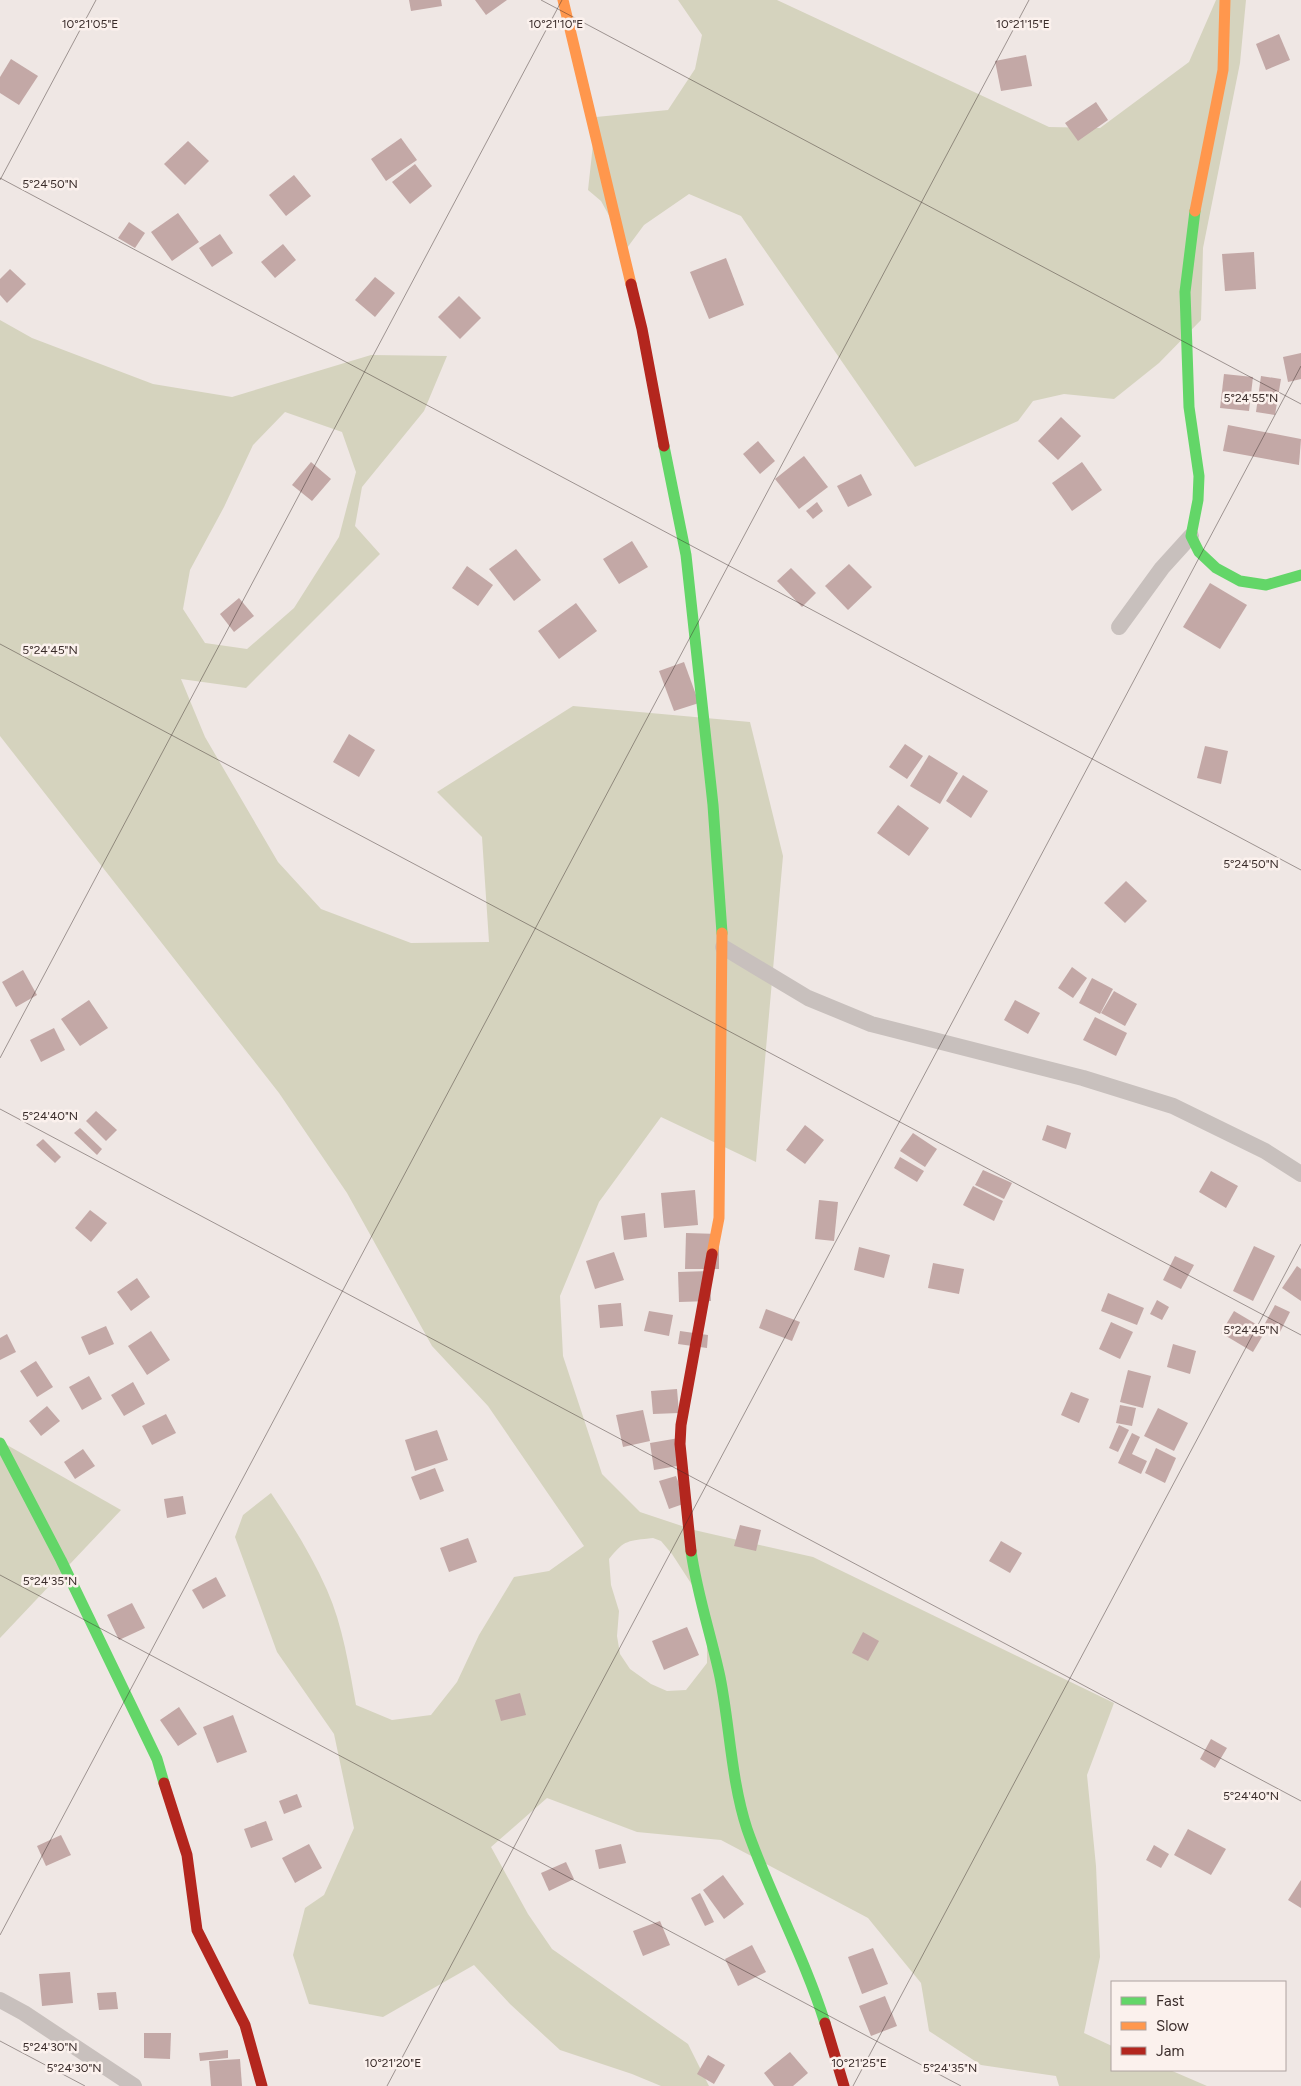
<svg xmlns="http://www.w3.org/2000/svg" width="1301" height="2086" font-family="Figtree,sans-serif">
<rect width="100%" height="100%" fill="#efe7e4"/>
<g fill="#d5d3be" fill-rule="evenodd">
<polygon points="678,0 777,0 1049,127 1100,128 1189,62 1216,0 1246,0 1240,63 1203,248 1201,320 1159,363 1114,399 1064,394 1033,401 1018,421 915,467 741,216 689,194 644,225 627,248 601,201 588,190 596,117 668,110 695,69 702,35"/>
<path d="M0,320L32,338L153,384L232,397L371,355L447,356L424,411L362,487L355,526L380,554L246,688L181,679L205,737L278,862L321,909L411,943L489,942L482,837L437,792L573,706L750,722L783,856L756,1162L661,1117L599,1202L560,1296L563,1356L602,1474L640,1512L694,1530L813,1557L1114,1703L1087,1775L1096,1866L1100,1957L1084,2033L1112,2046V2070H1170L1207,2086H1059L1056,2076L981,2065L929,2031L921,1983L868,1918L721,1840L637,1832L547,1798L491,1847L528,1914L552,1949L688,2044L709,2086H661L632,2074L560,2050L510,2004L474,1965L383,2017L309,2004L293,1955L305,1908L324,1895L354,1828L334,1734L277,1652L235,1537L243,1515L271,1493C292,1524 312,1556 327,1590C343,1626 349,1667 356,1705L392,1720L431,1715L457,1682L479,1635L514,1577L549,1571L584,1546L488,1406L432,1346L347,1193L279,1093L0,736ZM285,412L342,432L356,472L339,537L294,608L247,649L205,643L183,609L190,570L224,507L253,445ZM653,1538L661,1541L672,1554L707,1608V1663L686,1690L667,1691L651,1684L630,1669L620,1654L617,1636L619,1611L611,1585L609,1559C625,1539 628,1541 653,1538Z"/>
<polygon points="0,1441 121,1510 0,1638"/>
</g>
<g fill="#c3a8a6">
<polygon points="409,0 441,0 442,6 411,11"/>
<polygon points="475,0 507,0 486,15"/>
<polygon points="1279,34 1290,60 1266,70 1256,44"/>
<polygon points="1026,55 1032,86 1001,91 995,61"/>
<polygon points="11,59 38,76 19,105 0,93 0,77"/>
<polygon points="1096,102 1108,120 1078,141 1065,123"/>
<polygon points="401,138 417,160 386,181 371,159"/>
<polygon points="188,141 209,161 185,185 164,164"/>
<polygon points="415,164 432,186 410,204 392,182"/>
<polygon points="294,175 311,196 286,216 269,195"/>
<polygon points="178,213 199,242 172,261 151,232"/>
<polygon points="129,222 145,233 135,248 118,238"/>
<polygon points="220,234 233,253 212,267 199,248"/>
<polygon points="283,244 296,260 275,278 261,262"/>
<polygon points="1254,252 1256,289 1225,291 1222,254"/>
<polygon points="726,258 744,305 709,319 690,272"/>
<polygon points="10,269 26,284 7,303 0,295 0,279"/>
<polygon points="375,277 395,293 375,317 355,300"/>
<polygon points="459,296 481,318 460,339 438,317"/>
<polygon points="1301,353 1301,379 1288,382 1283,357"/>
<polygon points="1224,374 1253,377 1249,411 1220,408"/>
<polygon points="1261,376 1281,379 1275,415 1256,412"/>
<polygon points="1061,417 1081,436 1058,460 1038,441"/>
<polygon points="1228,425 1301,439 1299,465 1223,451"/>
<polygon points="758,441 775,461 760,474 743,454"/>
<polygon points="804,456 828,487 799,509 775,479"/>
<polygon points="311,462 331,479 312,501 292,485"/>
<polygon points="1082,462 1102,490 1072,511 1052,483"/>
<polygon points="861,474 872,495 848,507 837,486"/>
<polygon points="817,502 823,511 813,519 806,511"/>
<polygon points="632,541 648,567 619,584 603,559"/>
<polygon points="516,549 541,580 514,601 489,569"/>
<polygon points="849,564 872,587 848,610 825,586"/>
<polygon points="467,566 493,585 478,606 452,588"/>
<polygon points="791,568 816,593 802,607 777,581"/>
<polygon points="1210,583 1247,605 1220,649 1183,627"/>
<polygon points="239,598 254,616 234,632 220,614"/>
<polygon points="576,603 597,631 559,659 538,631"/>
<polygon points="684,662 699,703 674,711 659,671"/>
<polygon points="349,734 375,750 359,777 333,762"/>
<polygon points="905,744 923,756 907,779 889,767"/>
<polygon points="1205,746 1228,751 1221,784 1197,778"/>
<polygon points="929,755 958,773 940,804 910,786"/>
<polygon points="963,775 988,791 971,818 946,801"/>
<polygon points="898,805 929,828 909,856 877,833"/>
<polygon points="1126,881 1147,901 1125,923 1104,903"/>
<polygon points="1072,967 1087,978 1073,998 1058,988"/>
<polygon points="23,970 37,995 16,1007 2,982"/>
<polygon points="1092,978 1113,989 1100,1014 1079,1003"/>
<polygon points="1114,991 1137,1004 1125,1026 1101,1013"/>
<polygon points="89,1000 108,1028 80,1046 61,1019"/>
<polygon points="1015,1000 1040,1013 1028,1034 1004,1020"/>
<polygon points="1095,1017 1127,1033 1116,1056 1083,1040"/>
<polygon points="54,1028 65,1050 41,1062 30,1040"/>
<polygon points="96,1111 117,1130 106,1141 86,1121"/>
<polygon points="805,1125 824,1140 805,1164 786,1150"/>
<polygon points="1047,1125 1071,1133 1066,1149 1042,1140"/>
<polygon points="80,1128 102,1149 97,1155 74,1133"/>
<polygon points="913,1133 937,1149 925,1167 900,1151"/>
<polygon points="43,1139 61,1157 55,1163 36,1145"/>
<polygon points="900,1157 924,1171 917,1182 894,1168"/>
<polygon points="983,1170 1012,1183 1004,1199 975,1185"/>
<polygon points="1211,1171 1238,1186 1226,1208 1199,1192"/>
<polygon points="973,1186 1003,1201 994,1221 963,1205"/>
<polygon points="695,1190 698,1225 664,1228 661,1193"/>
<polygon points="819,1200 838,1202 834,1241 815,1239"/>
<polygon points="90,1210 107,1223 91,1242 75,1228"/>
<polygon points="645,1213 647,1237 624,1240 621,1216"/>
<polygon points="686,1233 719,1234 719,1269 685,1269"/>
<polygon points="1254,1246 1275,1256 1253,1301 1233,1291"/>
<polygon points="859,1247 890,1255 884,1278 854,1270"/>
<polygon points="614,1252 624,1280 595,1289 586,1261"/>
<polygon points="1175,1256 1194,1265 1181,1289 1163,1280"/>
<polygon points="933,1263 964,1269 959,1294 928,1288"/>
<polygon points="1297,1266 1301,1269 1301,1301 1282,1288"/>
<polygon points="710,1271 711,1301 679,1302 678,1272"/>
<polygon points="137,1278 150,1297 131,1311 117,1292"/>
<polygon points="1108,1293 1144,1308 1137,1325 1101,1311"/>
<polygon points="1157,1300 1169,1307 1162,1320 1150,1314"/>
<polygon points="621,1303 623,1326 600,1328 598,1305"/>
<polygon points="1275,1305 1290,1312 1279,1334 1263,1327"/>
<polygon points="766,1309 800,1322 792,1341 759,1328"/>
<polygon points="649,1311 673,1315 669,1336 644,1331"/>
<polygon points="1234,1311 1266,1330 1253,1352 1221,1333"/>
<polygon points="1111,1322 1133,1332 1120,1359 1099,1349"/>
<polygon points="106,1326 114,1344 89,1355 81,1337"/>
<polygon points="151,1331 170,1360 147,1375 128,1346"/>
<polygon points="680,1331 708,1335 707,1348 678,1344"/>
<polygon points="7,1334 16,1352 0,1360 0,1338"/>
<polygon points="1173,1344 1196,1351 1190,1374 1167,1367"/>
<polygon points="36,1361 53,1387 37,1397 20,1371"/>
<polygon points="1128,1370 1151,1376 1143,1408 1120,1402"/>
<polygon points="89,1376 102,1399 82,1410 69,1387"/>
<polygon points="133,1382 145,1404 124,1416 111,1395"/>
<polygon points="677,1389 679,1413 653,1414 651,1391"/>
<polygon points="1071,1392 1089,1399 1079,1423 1061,1415"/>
<polygon points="1120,1405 1136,1408 1132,1426 1116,1423"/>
<polygon points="47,1406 60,1421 41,1436 29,1421"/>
<polygon points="1158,1408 1188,1423 1174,1451 1144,1436"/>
<polygon points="643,1410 650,1441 623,1447 616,1415"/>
<polygon points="166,1414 176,1433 152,1445 142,1426"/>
<polygon points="1119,1425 1129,1430 1118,1452 1109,1448"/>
<polygon points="437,1430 448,1460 415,1471 405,1440"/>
<polygon points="1132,1433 1140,1437 1132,1454 1147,1461 1141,1474 1118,1463"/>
<polygon points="679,1438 683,1465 654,1470 650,1443"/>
<polygon points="1156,1448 1176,1458 1165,1483 1145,1473"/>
<polygon points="83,1449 95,1466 75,1479 64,1462"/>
<polygon points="435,1468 444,1491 420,1500 411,1477"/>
<polygon points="676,1476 686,1503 669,1509 659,1481"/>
<polygon points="183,1496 186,1514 167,1518 164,1499"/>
<polygon points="740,1525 761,1530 756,1551 734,1546"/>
<polygon points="468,1538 477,1562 449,1572 440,1548"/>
<polygon points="1001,1541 1022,1553 1010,1573 989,1561"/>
<polygon points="216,1577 226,1596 203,1609 192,1590"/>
<polygon points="132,1603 145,1628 119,1640 107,1615"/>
<polygon points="687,1627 699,1655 664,1670 652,1641"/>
<polygon points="863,1632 879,1641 868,1661 852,1653"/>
<polygon points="520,1693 526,1715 501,1721 495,1700"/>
<polygon points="179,1707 197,1734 178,1746 160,1720"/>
<polygon points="233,1715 247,1752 217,1763 203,1727"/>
<polygon points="1211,1739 1227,1748 1215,1768 1200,1759"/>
<polygon points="297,1794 302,1807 284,1814 279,1801"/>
<polygon points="266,1821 273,1840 251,1848 244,1829"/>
<polygon points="1188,1829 1226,1849 1211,1875 1174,1855"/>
<polygon points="61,1835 71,1855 46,1866 37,1846"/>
<polygon points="309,1844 322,1868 295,1883 282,1858"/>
<polygon points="621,1844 626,1863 599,1869 595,1850"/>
<polygon points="1154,1845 1169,1854 1161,1868 1146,1860"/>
<polygon points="566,1862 574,1879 549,1891 541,1873"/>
<polygon points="723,1875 744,1904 724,1919 703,1890"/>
<polygon points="1301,1880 1301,1908 1288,1900"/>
<polygon points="700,1893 714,1922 705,1926 691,1898"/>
<polygon points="660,1921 670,1945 643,1956 633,1931"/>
<polygon points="752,1945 766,1972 738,1986 725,1959"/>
<polygon points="873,1948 888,1984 862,1994 848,1957"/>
<polygon points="70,1972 73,2003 42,2006 39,1974"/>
<polygon points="116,1992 118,2009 99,2010 97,1993"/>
<polygon points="885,1996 897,2026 871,2036 859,2006"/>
<polygon points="144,2033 171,2033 170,2059 144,2058"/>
<polygon points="228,2050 228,2058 200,2061 199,2053"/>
<polygon points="790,2052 808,2073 793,2086 774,2086 764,2073"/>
<polygon points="708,2055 725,2065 714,2084 697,2074"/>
<polygon points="240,2059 242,2086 211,2086 209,2061"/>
</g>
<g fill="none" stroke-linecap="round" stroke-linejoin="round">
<g stroke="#c8c0bd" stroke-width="16">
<polyline points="1119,627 1162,568 1191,536"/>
<polyline points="723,947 808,998 871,1024 1083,1078 1173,1106 1265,1151 1301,1174"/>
<polyline points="0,2000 24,2013 134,2086"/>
</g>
<g stroke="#63d668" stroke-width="11">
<polyline points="1195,211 1185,292 1189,407 1199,476 1198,500 1191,536 1199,552 1216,568 1240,581 1266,585 1301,575"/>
<polyline points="664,446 686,555 713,805 722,933"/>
<polyline points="0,1443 61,1560 157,1759 164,1783"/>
<path d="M691,1551C697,1594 711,1635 720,1677C730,1727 731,1780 747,1829C770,1895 804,1956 825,2023"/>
</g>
<g stroke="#ff974d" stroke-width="11">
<polyline points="563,0 631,284"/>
<polyline points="1195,211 1223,70 1225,0"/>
<polyline points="712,1254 719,1218 722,933"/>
</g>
<g stroke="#b3261e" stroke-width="11">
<polyline points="631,284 642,329 664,446"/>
<polyline points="691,1551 680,1444 681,1425 712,1254"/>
<polyline points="164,1783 187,1855 197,1930 245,2025 262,2086"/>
<polyline points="825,2023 844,2086"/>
</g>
</g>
<path fill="none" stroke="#3a2c2a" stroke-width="1" stroke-opacity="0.45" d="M541,0L1301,404M0,178L1301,870M0,180L96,0M0,644L1301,1335M0,1058L562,0M0,1109L1301,1801M0,1575L961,2086M0,1935L1029,0M0,2041L85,2086M387,2086L1301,366M853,2086L1301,1244"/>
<g font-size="12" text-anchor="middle" fill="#3a2c2a" stroke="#fbf1ed" stroke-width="5" stroke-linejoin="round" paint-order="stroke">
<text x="90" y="28">10°21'05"E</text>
<text x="556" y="28">10°21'10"E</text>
<text x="1023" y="28">10°21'15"E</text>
<text x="50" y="188">5°24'50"N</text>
<text x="1251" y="402">5°24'55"N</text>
<text x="50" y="654">5°24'45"N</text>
<text x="1251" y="868">5°24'50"N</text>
<text x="50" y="1120">5°24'40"N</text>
<text x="1251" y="1334">5°24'45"N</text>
<text x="50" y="1585">5°24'35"N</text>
<text x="1251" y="1800">5°24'40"N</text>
<text x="50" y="2051">5°24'30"N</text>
<text x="393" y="2067">10°21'20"E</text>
<text x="859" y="2067">10°21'25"E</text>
<text x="74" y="2072">5°24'30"N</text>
<text x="950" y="2072">5°24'35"N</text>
</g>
<rect x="1111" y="1981" width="175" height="90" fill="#fbf1ed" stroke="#aea29f"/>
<rect x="1121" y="1997" width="25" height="8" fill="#63d668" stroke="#aea29f"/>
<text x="1156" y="2006" font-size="15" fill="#3a2c2a">Fast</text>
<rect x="1121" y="2022" width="25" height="8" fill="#ff974d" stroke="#aea29f"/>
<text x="1156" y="2031" font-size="15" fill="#3a2c2a">Slow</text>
<rect x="1121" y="2047" width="25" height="8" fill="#b3261e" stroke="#aea29f"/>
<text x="1156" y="2056" font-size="15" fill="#3a2c2a">Jam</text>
</svg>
